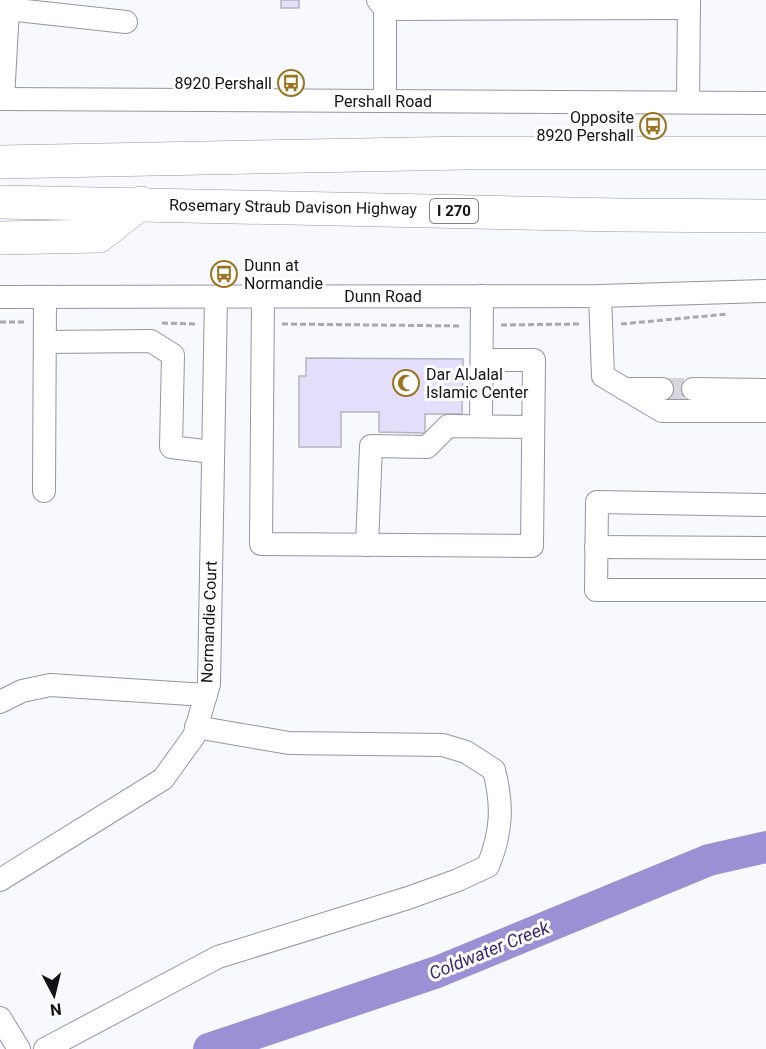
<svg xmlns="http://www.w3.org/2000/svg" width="766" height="1049" font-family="Roboto,sans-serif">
<rect width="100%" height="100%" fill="#f8f8ff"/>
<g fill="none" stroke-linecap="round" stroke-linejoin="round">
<polyline stroke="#9c90d4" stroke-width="32" points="209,1049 437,972 709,860 766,847"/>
</g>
<g fill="#e2defb" stroke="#b5b4bf" stroke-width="1.5">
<rect x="281" y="0" width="18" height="8"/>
<polygon points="306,358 463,359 462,414 425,414 425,433 379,432 379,412 341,412 341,447 299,447 299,376 306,376"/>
</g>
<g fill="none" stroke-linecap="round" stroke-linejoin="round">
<polyline stroke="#d6d6dc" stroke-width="22" stroke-dasharray="22 11" stroke-linecap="butt" points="662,389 693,389"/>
<defs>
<g id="minor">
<polyline points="378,0 385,9 385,101"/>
<polyline points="0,9 8,9 3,99"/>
<polyline points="8,9 126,22"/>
<polyline points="385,9 689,8"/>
<polyline points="0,99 766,103"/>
<polyline points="688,102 689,0"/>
<polyline points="263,296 261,544 532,546 534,360 483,360"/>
<polyline points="600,296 603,376 662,411 766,411"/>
<polyline points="0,297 600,296 766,291"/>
<polyline points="45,342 151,341 173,355 171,447 212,452"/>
<polyline points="625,389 662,389"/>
<polyline points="693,389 766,390"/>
<polyline points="481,426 482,296"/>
<polyline points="44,491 45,298"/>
<polyline points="766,505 597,502 596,590 766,590"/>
<polyline points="367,545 371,446 427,447 448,426 533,427"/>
<polyline points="596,547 766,548"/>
<polyline points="0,702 22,691 50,685 206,695"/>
<polyline points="0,880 163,779 194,736 209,684 216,297"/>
<polyline points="0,1018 19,1049"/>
<path d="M45,1049L218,957L408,898L458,880L488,866C502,832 503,805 494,770L466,752L443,745L289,743L196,727"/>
</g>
<g id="highway">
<polyline points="0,162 466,153 766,153"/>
<polyline points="0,202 619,215 766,216"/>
<polyline points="0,238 99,236 141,203"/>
</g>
</defs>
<use href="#minor" stroke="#9695a0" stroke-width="24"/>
<use href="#highway" stroke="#9695a0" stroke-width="34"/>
<g stroke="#a8a8ae" stroke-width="3" stroke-dasharray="6 3" stroke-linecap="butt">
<polyline points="0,322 27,322"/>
<polyline points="162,323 195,324"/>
<polyline points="282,324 462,326"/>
<polyline points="621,324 728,314"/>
<polyline points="501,325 582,324"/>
</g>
<use href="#minor" stroke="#fff" stroke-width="22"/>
<use href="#highway" stroke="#fff" stroke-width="33"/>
</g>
<defs>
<symbol id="bus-ring" viewBox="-11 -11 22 22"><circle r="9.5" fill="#fff" stroke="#9b731f" stroke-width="1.5"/><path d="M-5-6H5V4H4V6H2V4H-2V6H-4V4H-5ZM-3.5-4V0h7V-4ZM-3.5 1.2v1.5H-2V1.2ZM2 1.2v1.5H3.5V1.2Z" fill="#9b731f"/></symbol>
<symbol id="mosque-ring" viewBox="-11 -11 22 22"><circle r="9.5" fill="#fff" stroke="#9b731f" stroke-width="1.5"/><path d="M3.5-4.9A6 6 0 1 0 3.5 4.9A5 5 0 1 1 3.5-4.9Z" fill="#9b731f"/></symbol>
</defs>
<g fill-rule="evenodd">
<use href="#bus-ring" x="276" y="68" width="30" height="30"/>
<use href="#bus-ring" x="638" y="111" width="30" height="30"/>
<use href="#bus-ring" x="209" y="259" width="30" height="30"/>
<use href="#mosque-ring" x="391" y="368" width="30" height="30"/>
</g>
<g text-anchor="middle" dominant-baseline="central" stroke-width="6" stroke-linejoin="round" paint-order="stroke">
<rect fill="#fff" stroke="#5a595c" stroke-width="1.5" x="430" y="199" width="48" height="24" rx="4.5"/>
<g font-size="15" font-weight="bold" fill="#131216">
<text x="454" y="211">I 270</text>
</g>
<g font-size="16" fill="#131216" stroke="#fff" text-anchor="end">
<text x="272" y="83">8920 Pershall</text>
<text x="634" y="117">Opposite<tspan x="634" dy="18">8920 Pershall</tspan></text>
<text x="244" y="265" text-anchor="start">Dunn at<tspan x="244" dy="18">Normandie</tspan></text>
<text x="426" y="374" text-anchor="start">Dar AlJalal<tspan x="426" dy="18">Islamic Center</tspan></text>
</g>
<g font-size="16" fill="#131216" stroke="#fff">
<text x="383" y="101">Pershall Road</text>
<text transform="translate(293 207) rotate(1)">Rosemary Straub Davison Highway</text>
<text x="383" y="296">Dunn Road</text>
<text transform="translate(209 622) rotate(-88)">Normandie Court</text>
</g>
<g font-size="18" font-style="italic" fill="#3d2675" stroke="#fff">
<text transform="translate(489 950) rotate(-22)">Coldwater Creek</text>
</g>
</g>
<g transform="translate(54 995) rotate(173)" stroke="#ffffff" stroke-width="4.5" paint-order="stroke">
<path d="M0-4.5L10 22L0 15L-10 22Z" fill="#131216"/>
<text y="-9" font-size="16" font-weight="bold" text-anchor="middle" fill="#131216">N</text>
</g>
</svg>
